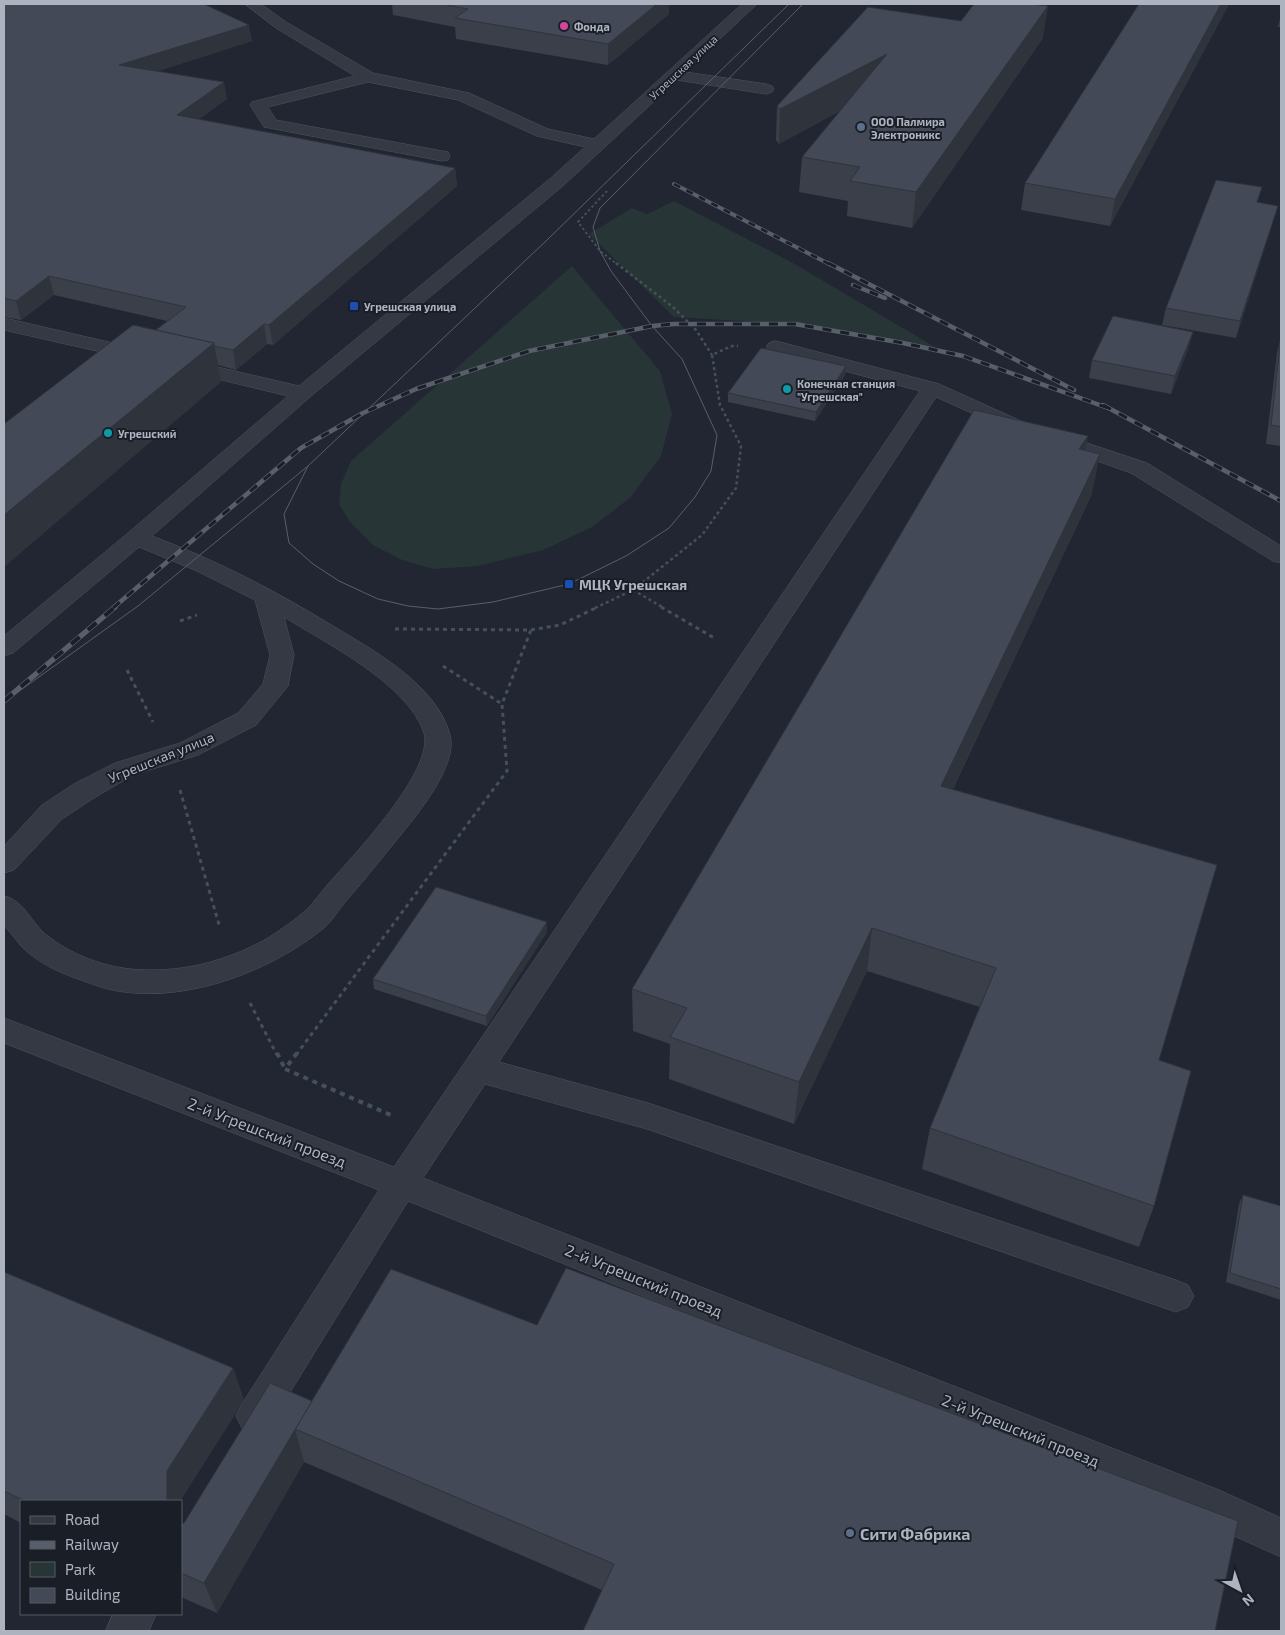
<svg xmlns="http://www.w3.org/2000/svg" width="1285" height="1635" font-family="'Exo 2',sans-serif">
<rect width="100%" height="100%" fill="#212632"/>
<g fill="#273537">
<polygon points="674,201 793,263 940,350 795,324 674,317 589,234 632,208 647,214"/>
<polygon points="572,266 660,371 672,414 661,456 630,498 592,527 543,550 478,566 433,569 402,560 373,545 350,522 339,504 341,484 351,461"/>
</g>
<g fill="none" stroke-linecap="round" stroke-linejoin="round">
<defs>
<g id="minor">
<path d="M245,4H261L286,22L373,73L469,93L548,129L594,139L742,4H757L685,72L766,84L772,86L774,89L772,92L766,94L677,80L564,185L310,397L152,536C216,560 274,590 333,626C373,650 437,685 450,735C459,766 413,820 394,843C378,863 362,883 345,902C338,911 332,921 324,928C268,973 180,1006 108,989C99,987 90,983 81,980C60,973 38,963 22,947C16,940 10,932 4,925V896C23,900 30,920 44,933C74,958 114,971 153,970C193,970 233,958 268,938C280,930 294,921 305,911C314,903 321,892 329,883C353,856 435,770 424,733C408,684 326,643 284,617L294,655L288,686L256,725L198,755L133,775L94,798L62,819L14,870L4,873V846L42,805L74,784L115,763L180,743L238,713L263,684L270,655L255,600L197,571L139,547L13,653L4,656V636L128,533L288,396L176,369L173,365L176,361L183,359L299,386L552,177L585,147L537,136L458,100L368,82L268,107L276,120L442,151L448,152L450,156L448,160L442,161L264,127L250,105L252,102L355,76L276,28Z"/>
<polygon points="4,318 148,351 151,355 148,359 141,361 4,330"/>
<polygon points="776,341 939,384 1021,421 1147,463 1281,546 1281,563 1273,561 1131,473 1007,429 936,397 499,1062 648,1103 1176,1280 1188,1285 1194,1296 1188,1307 1176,1312 647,1129 485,1084 423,1178 1219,1490 1281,1518 1281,1557 1192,1517 408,1201 268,1428 255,1433 242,1428 236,1416 242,1404 379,1190 4,1043 4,1018 394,1167 920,391 769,351 766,347 769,343"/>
<polygon points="113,1614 156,1614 149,1631 106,1631"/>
</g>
</defs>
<use href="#minor" stroke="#4f535e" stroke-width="1"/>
<polyline stroke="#445155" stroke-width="2" stroke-dasharray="2.5 2.5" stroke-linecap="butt" points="607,191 578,222 600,251 618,265"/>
<g stroke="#445155" stroke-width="2.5" stroke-dasharray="3 3" stroke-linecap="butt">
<polyline points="616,263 673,307 696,330 712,355"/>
<polyline points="633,590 664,608"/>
<polyline points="595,608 633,590 702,535 736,488 741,446 720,405 712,355 732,346 738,346"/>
</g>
<g stroke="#445155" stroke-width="3" stroke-dasharray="4 4" stroke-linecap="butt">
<polyline points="661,607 716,639"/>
<polyline points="180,621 197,615"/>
<polyline points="395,629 531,630 560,625 598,607"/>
<polyline points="443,666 502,704"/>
<polyline points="127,670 153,722"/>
<polyline points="180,790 220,928"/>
<polyline points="250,1003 277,1055"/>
<polyline points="296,1055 507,771 502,704 531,630"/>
</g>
<g stroke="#445155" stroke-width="4" stroke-dasharray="5 5" stroke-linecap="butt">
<polyline points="277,1053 285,1069"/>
<polyline points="297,1053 285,1069 393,1116"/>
</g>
<use href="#minor" fill="#343943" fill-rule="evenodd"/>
<g stroke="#595e6b" stroke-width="1">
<polyline points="308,466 284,514 289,543 313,564 339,581 378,599 408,606 438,609 493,602 569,584 626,556 669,528 695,497 711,471 717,435 682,359 652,326 611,271 600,251 593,227 600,208 803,4"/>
<polyline points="4,702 138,606 308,466 547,240 789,4"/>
</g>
<defs>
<polyline id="rail-far2" points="674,184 831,265"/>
<g id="rail-far1">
<polyline points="828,263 1074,390"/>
<polyline points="853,285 885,298"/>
<polyline points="1103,405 1281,501"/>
<polyline points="113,608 301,448 363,413 416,389 529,351 652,326 674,324 795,324 903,343 963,356 1108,408"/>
</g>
<polyline id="rail" points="4,701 115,607"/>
</defs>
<use href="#rail-far2" stroke="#595e6b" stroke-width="4"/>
<use href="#rail-far1" stroke="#595e6b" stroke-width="4.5"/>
<use href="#rail" stroke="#595e6b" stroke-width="5.5"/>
<use href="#rail-far2" stroke="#1a1e27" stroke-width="2.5" stroke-dasharray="7" stroke-linecap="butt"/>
<use href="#rail-far1" stroke="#1a1e27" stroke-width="3" stroke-dasharray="9" stroke-linecap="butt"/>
<use href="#rail" stroke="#1a1e27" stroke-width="4" stroke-dasharray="11" stroke-linecap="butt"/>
</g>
<g fill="#3a3f4a">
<polygon points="4,4 252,41 158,71 227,99 199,119 455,168 457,186 273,345 267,344 236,370 218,365 221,382 156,330 167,321 54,295 21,320 4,317"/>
<polygon points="392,4 669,4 669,14 608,65 456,39 455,27 393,15"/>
<polygon points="1139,4 1229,4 1110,226 1021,210 1025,183"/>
<polygon points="1281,15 1281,27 1278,27"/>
<polygon points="1043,38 912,228 847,216 848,201 799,192 802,157 840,111 779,144 776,140 777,106"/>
<polygon points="1258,202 1273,222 1236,338 1162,325 1166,308"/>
<polygon points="1193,332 1188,349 1171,394 1089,378 1092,360"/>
<polygon points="1281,336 1281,446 1266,444 1277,353"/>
<polygon points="846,366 845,375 815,421 728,402 728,393"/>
<polygon points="1085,451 1092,494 953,789 1159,1060 1154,1206 1139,1247 922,1169 930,1128 980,1007 867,971 794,1124 669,1079 670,1044 633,1031 632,989"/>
<polygon points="547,932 487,1026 374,989 373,979"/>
<polygon points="1243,1195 1281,1206 1281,1300 1226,1282 1239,1204"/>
<polygon points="4,1272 233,1368 244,1400 180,1501 21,1501 21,1523 4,1514"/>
<polygon points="537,1325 1238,1521 602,1590 304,1462 217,1613 181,1597 181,1524 184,1523 312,1401"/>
</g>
<g fill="#2f333c">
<polygon points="657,4 669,4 669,14 608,65 608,44"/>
<polygon points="1221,4 1229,4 1110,226 1115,199"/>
<polygon points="1048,6 1043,38 912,228 916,192"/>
<polygon points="249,25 252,41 123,82 119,65"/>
<polygon points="887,54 884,87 779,144 780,109"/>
<polygon points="224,82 227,99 180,133 177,115"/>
<polygon points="455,168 457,186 273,345 269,325"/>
<polygon points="1278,206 1273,222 1236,338 1240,321"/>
<polygon points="49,276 54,295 21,320 16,301"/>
<polygon points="264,324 267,344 236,370 233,350"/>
<polygon points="1193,332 1188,349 1171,394 1175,376"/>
<polygon points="214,343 221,382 4,567 4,515"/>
<polygon points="846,366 845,375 815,421 816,412"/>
<polygon points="1088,436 1080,476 1079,449"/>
<polygon points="1100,454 1092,494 934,828 941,786"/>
<polygon points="547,922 547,932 487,1026 486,1016"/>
<polygon points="872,928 867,971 794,1124 799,1082"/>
<polygon points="233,1368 244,1400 180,1501 167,1501 167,1471"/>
<polygon points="295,1430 304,1462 217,1613 204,1583"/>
</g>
<g fill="#434956" stroke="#2f333c">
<polygon points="4,4 204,4 249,25 119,65 224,82 177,115 455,168 269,325 264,324 233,350 214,346 214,343 156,330 186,307 49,276 16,301 4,298"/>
<polygon points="442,4 657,4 608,44 455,18 468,9"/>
<polygon points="974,4 1031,4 1048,6 916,192 850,181 860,167 802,157 887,54 780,109 777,106 868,7 961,21"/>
<polygon points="1139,4 1221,4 1115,199 1025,183"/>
<polygon points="1216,180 1262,187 1257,202 1278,206 1240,321 1166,308"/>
<polygon points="1113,316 1193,332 1175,376 1092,360"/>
<polygon points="133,325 214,343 4,515 4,424"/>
<polygon points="1281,337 1281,427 1271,425"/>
<polygon points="761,348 846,366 816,412 728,393"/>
<polygon points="974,410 1088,436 1079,449 1100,454 941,786 1217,865 1159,1060 1191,1071 1154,1206 930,1128 996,968 872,928 799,1082 670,1037 687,1008 632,989"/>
<polygon points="436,887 547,922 486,1016 373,979"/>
<polygon points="1243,1195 1281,1206 1281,1289 1230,1273"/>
<polygon points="566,1268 1238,1521 1215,1631 583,1631 614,1564 295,1429 391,1269 537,1325"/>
<polygon points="4,1272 233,1368 167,1471 167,1501 25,1501 4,1491"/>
<polygon points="270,1383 312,1401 204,1583 181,1573 181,1524 184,1523"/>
</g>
<circle fill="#d1479c" stroke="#1a1e27" stroke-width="2" cx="564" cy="26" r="5"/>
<g fill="#5c6f8a" stroke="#1a1e27" stroke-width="2">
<circle cx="861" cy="127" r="5"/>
<circle cx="850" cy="1533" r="5"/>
</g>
<g fill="#1a4fb4" stroke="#1a1e27" stroke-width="2">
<rect x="349" y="301" width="10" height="10" rx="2.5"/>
<rect x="564" y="579" width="10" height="10" rx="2.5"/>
</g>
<g fill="#0f9aa8" stroke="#1a1e27" stroke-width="2">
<circle cx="787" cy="389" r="5"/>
<circle cx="108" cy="433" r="5"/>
</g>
<g text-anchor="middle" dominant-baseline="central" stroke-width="4" stroke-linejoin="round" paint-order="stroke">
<g font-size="11" font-weight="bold" fill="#aeb3c0" stroke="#1a1e27" text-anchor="start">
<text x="574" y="26">Фонда</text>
<text x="871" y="121">ООО Палмира<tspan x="871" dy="13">Электроникс</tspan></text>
<text x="364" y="306">Угрешская улица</text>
<text x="797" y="383">Конечная станция<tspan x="797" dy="13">"Угрешская"</tspan></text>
<text x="118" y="433">Угрешский</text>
</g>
<g font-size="11" fill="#aeb3c0" stroke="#1a1e27">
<text transform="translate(683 67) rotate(-43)">Угрешская улица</text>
</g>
<g font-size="14" font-weight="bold" fill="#aeb3c0" stroke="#1a1e27" text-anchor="start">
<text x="579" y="584">МЦК Угрешская</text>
</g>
<g font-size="14" fill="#aeb3c0" stroke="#1a1e27">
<text transform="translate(161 757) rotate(-22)">Угрешская улица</text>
</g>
<g font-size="16" fill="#aeb3c0" stroke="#1a1e27">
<text transform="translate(267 1132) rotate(21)">2-й Угрешский проезд</text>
<text transform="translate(644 1280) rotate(22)">2-й Угрешский проезд</text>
<text transform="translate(1021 1430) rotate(22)">2-й Угрешский проезд</text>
</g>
<g font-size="16" font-weight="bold" fill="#aeb3c0" stroke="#1a1e27" text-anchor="start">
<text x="860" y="1533">Сити Фабрика</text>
</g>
</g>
<rect width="1285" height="1635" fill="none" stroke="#aeb3c0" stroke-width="10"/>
<rect x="20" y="1500" width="162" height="115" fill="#1a1e27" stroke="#555a64"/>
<rect x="30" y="1516" width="25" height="8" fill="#343943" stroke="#555a64"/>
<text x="65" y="1525" font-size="15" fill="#aeb3c0">Road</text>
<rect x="30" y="1541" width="25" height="8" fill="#595e6b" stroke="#555a64"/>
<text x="65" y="1550" font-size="15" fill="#aeb3c0">Railway</text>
<rect x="30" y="1562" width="25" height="15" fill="#273537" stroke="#555a64"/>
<text x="65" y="1575" font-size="15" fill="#aeb3c0">Park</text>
<rect x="30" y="1588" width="25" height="15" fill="#434956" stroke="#555a64"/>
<text x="65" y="1600" font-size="15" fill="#aeb3c0">Building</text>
<g transform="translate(1240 1590) rotate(140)" stroke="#1a1e27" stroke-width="4" paint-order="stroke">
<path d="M0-4L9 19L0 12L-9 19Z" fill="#aeb3c0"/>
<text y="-8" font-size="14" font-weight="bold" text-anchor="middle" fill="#aeb3c0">N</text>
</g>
</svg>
